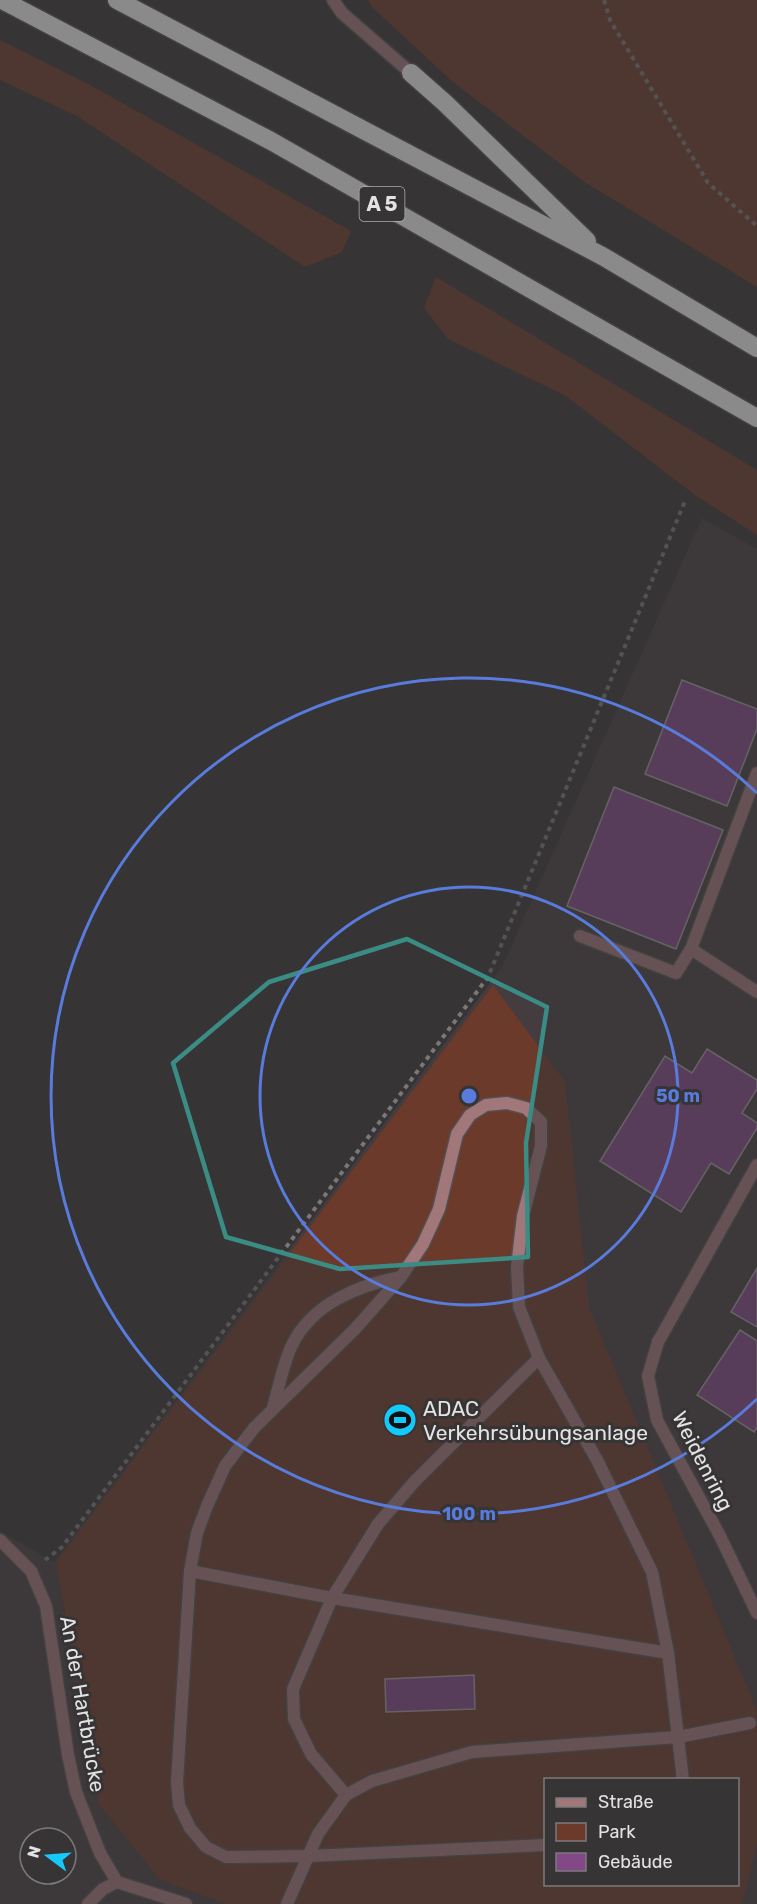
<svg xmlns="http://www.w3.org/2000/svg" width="757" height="1904" font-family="Rubik,sans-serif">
<rect width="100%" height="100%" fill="#363435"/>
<path fill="#453c40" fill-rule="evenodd" d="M702,518L757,549V1904H0V1531L54,1562L502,967ZM546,1780H738V1884H546ZM30,1838H66V1874H30Z"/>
<g fill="#6b3a2a" fill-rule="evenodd">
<polygon points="368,0 757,0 757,287 583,181 453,82 372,7"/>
<polygon points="0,40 90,85 351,231 342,252 305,267 77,116 0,80"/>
<polygon points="436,277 757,470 757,535 695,495 566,396 448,339 424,308"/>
<path d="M493,985L565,1082L589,1307L757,1711V1843L742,1904H225L159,1879L99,1804L56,1562ZM546,1780H738V1884H546Z"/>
</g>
<g fill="#824888" stroke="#9c9a9c" stroke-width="1.5">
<polygon points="682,680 757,709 757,729 727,806 645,774"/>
<polygon points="614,787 723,830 676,949 567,906"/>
<polygon points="707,1049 757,1080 757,1089 742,1113 757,1123 757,1128 729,1174 711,1163 681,1212 600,1161 665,1056 692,1073"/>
<polygon points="757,1268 757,1327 731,1312"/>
<polygon points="740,1330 757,1341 757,1427 754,1432 697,1395"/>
<polygon points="474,1675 475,1709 386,1712 385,1679"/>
</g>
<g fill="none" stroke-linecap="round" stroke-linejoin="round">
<defs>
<g id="lane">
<polyline points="333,0 342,13 411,73"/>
<polyline points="580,936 676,973 691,949 757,773"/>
<polyline points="691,949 757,992"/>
<polyline points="658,1342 648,1376 657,1420 720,1536 757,1613"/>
<path d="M273,1407C279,1387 283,1364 292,1345C312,1304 358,1285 401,1277"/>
<polyline points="190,1571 332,1598 668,1653"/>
<polyline points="346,1795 311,1754 294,1719 293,1689 332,1598 378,1524 415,1481 539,1358"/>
<polyline points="546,1845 309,1856 226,1857 206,1847 190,1828 179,1805 177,1782 190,1571 197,1533 207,1506 225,1466 254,1428 355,1329 401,1277 423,1244 439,1209 457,1134 470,1115 486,1105 507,1103 526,1108 541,1122 541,1146 523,1216 517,1267 519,1307 539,1358 597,1460 652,1572 668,1653 683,1780"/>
<polyline points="287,1904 318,1834 346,1795 372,1781 472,1752 678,1737 750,1723"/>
</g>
<g id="street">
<polyline points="658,1342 757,1165"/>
<polyline points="0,1540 31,1571 46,1606 68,1755 76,1792 100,1853 117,1882 186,1904"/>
<polyline points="88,1904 103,1889 117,1882"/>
</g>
<g id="highway">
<polyline points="2,0 271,141 757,418"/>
<polyline points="117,0 604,257 757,348"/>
<polyline points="411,73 445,103 587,241"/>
</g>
</defs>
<use href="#lane" stroke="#525051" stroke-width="15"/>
<use href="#street" stroke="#525051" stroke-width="15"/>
<use href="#highway" stroke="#525051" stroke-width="21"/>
<g stroke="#797778" stroke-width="4" stroke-dasharray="4.5 4.5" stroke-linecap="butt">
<polyline points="604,0 610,20 708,183 757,226"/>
<polyline points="45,1560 62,1547 488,977 685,501"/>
</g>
<use href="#lane" stroke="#a1777a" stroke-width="12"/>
<use href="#street" stroke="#a1777a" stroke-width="12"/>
<use href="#highway" stroke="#f2f2f2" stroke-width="18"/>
</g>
<path d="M0 0H757V1904H0ZM407,939L547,1007L526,1143L528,1257L340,1269L226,1237L173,1063L269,982Z" fill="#363435" fill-opacity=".55" fill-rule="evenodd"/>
<path fill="none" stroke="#3a8c85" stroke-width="4.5" stroke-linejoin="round" d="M407,939L547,1007L526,1143L528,1257L340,1269L226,1237L173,1063L269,982Z"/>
<g fill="none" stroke="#597bdb" stroke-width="3">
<circle cx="469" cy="1096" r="209"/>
<path d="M757 1399A418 418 0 1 1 757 793"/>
</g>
<defs>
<symbol id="stadium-disc" viewBox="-11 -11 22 22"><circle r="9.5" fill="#15cafb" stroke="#363435"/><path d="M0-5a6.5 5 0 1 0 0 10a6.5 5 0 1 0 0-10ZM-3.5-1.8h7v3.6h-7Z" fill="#111"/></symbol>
</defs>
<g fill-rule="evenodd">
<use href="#stadium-disc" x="381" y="1401" width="38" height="38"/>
</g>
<g text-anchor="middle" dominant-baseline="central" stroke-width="6" stroke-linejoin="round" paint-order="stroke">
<rect fill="#363435" stroke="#b0aeaf" stroke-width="1.5" x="359.5" y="187" width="45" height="34" rx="4.5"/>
<g font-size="20" font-weight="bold" fill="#e4e3e3">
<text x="382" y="204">A 5</text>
</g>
<g font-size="21" fill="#e4e3e3" stroke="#363435" text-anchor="start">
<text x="423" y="1408">ADAC<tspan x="423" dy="24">Verkehrsübungsanlage</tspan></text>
</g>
<g font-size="21" fill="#e4e3e3" stroke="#363435">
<text transform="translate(703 1461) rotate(63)">Weidenring</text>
<text transform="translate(83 1704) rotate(80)">An der Hartbrücke</text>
</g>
</g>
<circle cx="469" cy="1096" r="9" fill="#597bdb" stroke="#363435" stroke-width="3"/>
<g font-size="18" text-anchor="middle" font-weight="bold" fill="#597bdb" stroke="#363435" stroke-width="6" stroke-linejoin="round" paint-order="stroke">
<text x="678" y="1102">50 m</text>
<text x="469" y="1520">100 m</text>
</g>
<rect x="544" y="1778" width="195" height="108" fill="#363435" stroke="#7c7a7b" stroke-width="1.5"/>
<rect x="556" y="1798" width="30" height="9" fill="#a1777a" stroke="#7c7a7b" stroke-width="1.5"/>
<text x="598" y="1808" font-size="18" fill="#e4e3e3">Straße</text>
<rect x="556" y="1823" width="30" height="18" fill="#6b3a2a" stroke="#7c7a7b" stroke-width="1.5"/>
<text x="598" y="1838" font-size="18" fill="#e4e3e3">Park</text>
<rect x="556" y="1853" width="30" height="18" fill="#824888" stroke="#7c7a7b" stroke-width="1.5"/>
<text x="598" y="1868" font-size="18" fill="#e4e3e3">Gebäude</text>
<g transform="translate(48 1856) rotate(286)"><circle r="28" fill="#363435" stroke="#7c7a7b" stroke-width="1.5"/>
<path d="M0-4.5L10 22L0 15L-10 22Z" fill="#15cafb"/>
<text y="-9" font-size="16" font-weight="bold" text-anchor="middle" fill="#e4e3e3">N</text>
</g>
</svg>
